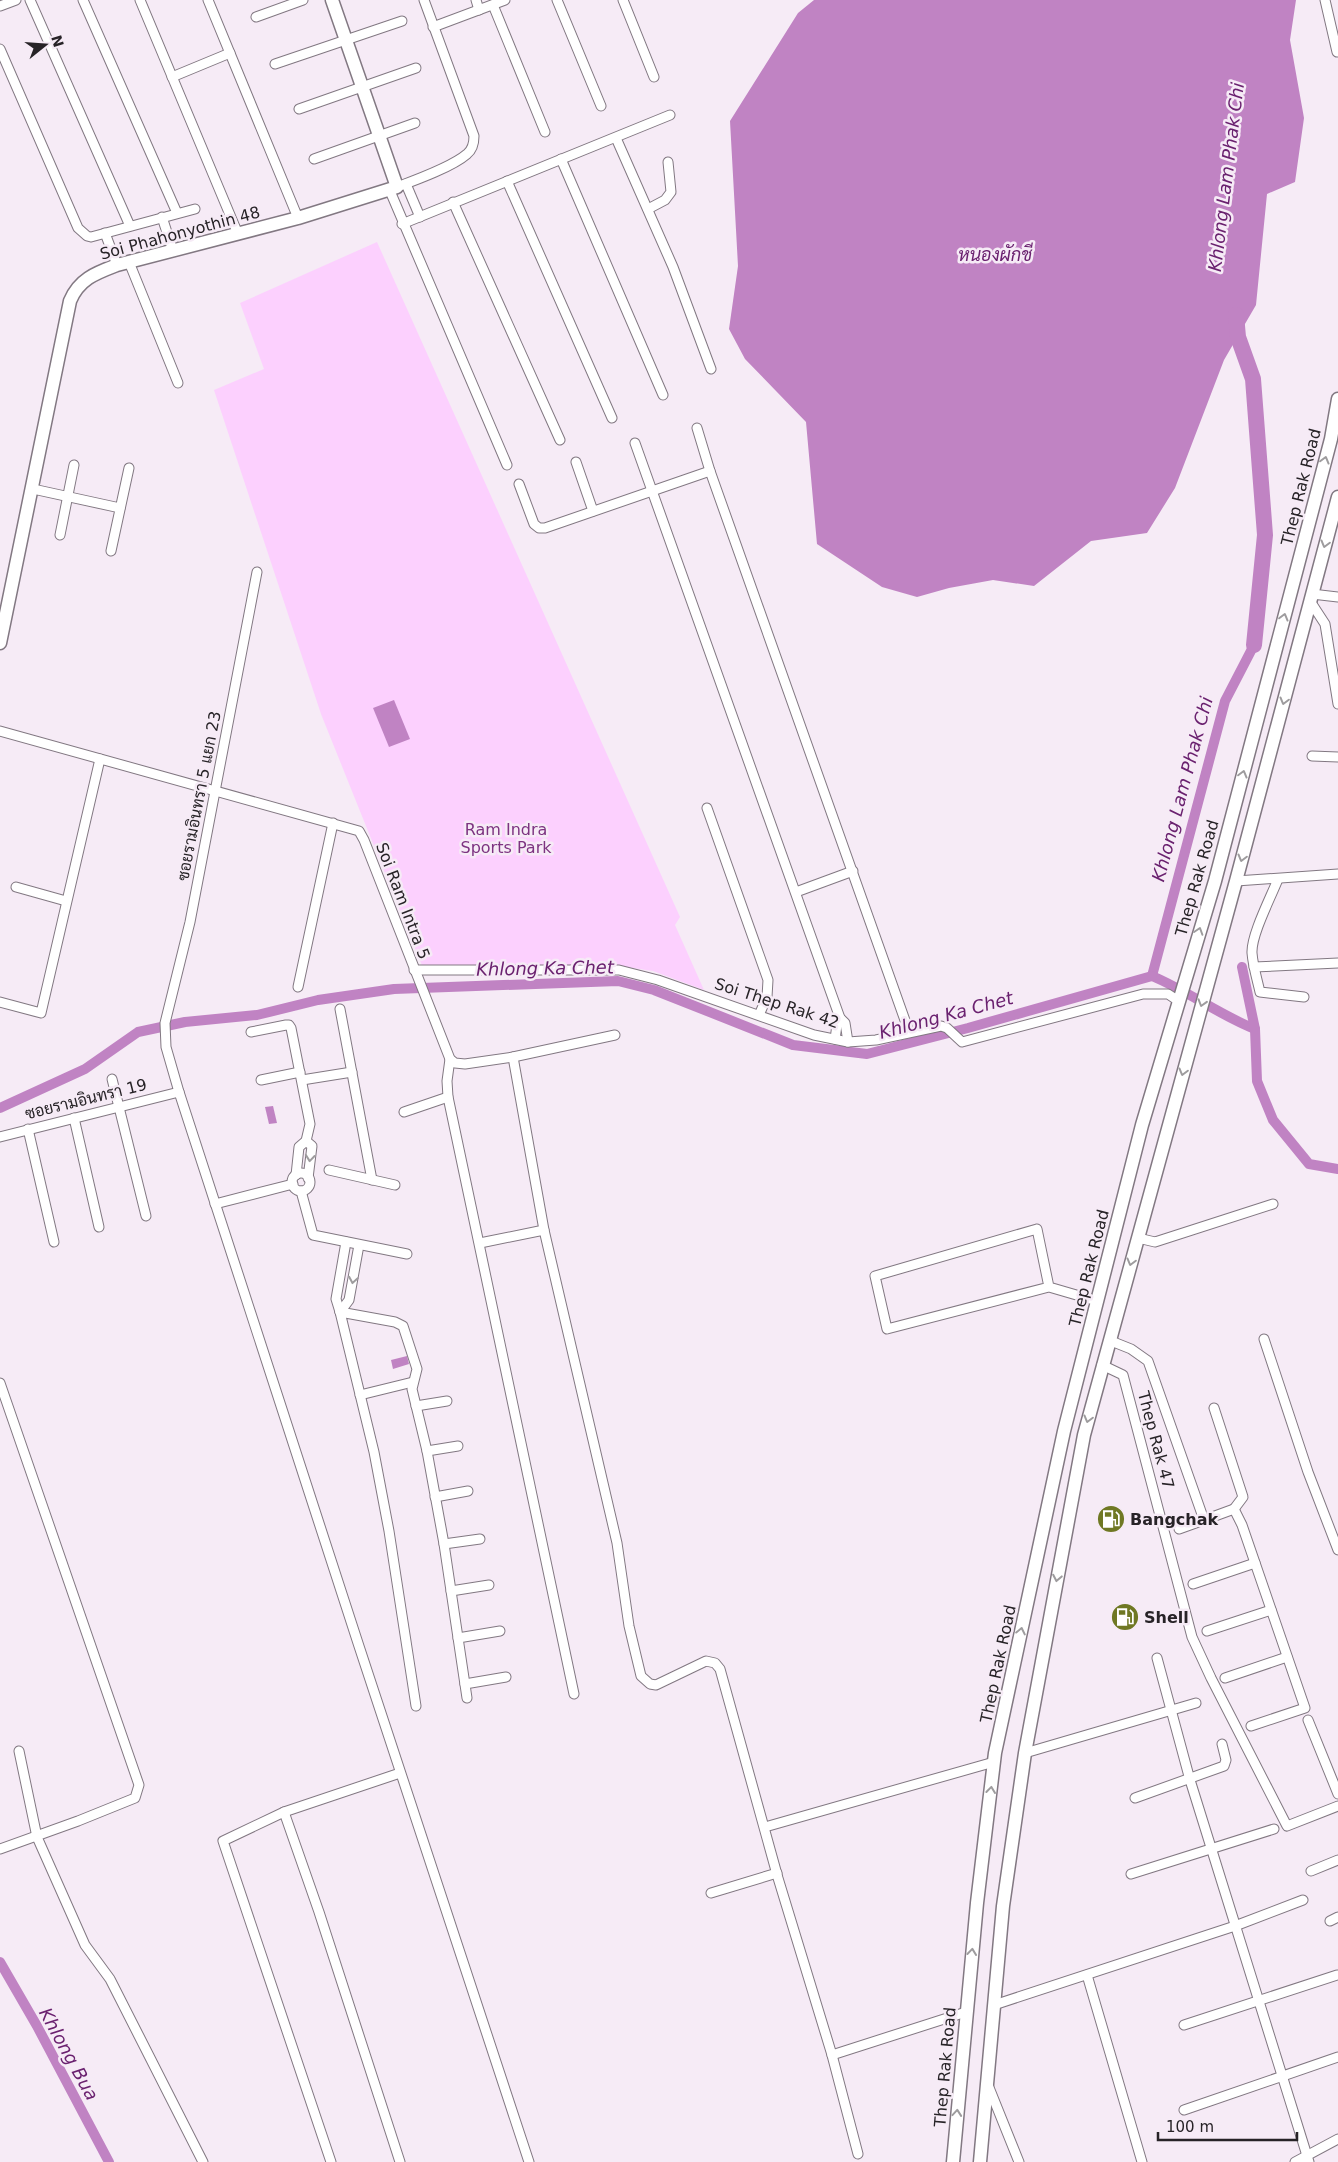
<svg xmlns="http://www.w3.org/2000/svg" width="1338" height="2162" font-family="'DejaVu Sans',Sarabun,sans-serif">
<rect width="100%" height="100%" fill="#f6ebf6"/>
<polygon fill="#fcd0fe" points="377,242 680,917 675,925 704,990 653,971 620,966 423,968 321,714 214,390 264,369 240,303"/>
<g fill="#c083c3">
<polygon points="814,0 1296,0 1290,40 1304,118 1295,182 1267,194 1256,305 1224,360 1175,488 1147,533 1091,541 1034,586 993,580 949,588 917,597 882,587 817,544 806,422 745,359 729,329 738,266 730,121 798,13"/>
<polygon points="394,700 410,739 389,747 373,708"/>
<polygon points="273,1106 277,1123 269,1124 265,1107"/>
<polygon points="407,1356 409,1364 393,1369 391,1360"/>
</g>
<g fill="none" stroke-linecap="round" stroke-linejoin="round">
<g stroke="#c083c3" stroke-width="10">
<path d="M1254,645L1225,701L1152,976C1188,991 1219,1015 1255,1029"/>
<polyline points="1242,967 1255,1029 1257,1081 1273,1120 1309,1164 1338,1169"/>
<polyline points="0,1108 85,1069 138,1032 185,1022 257,1015 318,1000 394,989 618,981 654,990 793,1045 867,1054 968,1028 1152,976"/>
<polyline points="0,1962 37,2026 109,2162"/>
</g>
<polyline stroke="#c083c3" stroke-width="16" points="1236,315 1238,337 1253,379 1265,535 1254,645"/>
<defs>
<g id="street">
<polyline points="30,0 130,226"/>
<polyline points="83,0 177,213"/>
<polyline points="140,0 238,234"/>
<polyline points="208,0 298,218"/>
<polyline points="476,0 479,10"/>
<polyline points="557,0 601,106"/>
<polyline points="623,0 654,77"/>
<polyline points="1325,0 1337,52"/>
<polyline points="493,5 545,132"/>
<polyline points="0,6 16,0"/>
<polyline points="256,17 303,0"/>
<polyline points="433,27 505,0"/>
<polyline points="0,49 78,228 87,236 91,237 195,209"/>
<polyline points="275,64 402,21"/>
<polyline points="172,77 230,53"/>
<polyline points="299,109 416,68"/>
<polyline points="616,138 673,267 711,369"/>
<polyline points="314,159 415,123"/>
<polyline points="561,159 663,395"/>
<polyline points="507,181 612,418"/>
<polyline points="406,184 420,217"/>
<path d="M397,187C416,180 452,167 467,154C472,150 474,143 474,136L424,0"/>
<polyline points="390,191 507,465"/>
<polyline points="453,202 560,440"/>
<polyline points="648,209 665,200 671,192 668,162"/>
<polyline points="162,217 173,251"/>
<polyline points="402,224 670,115"/>
<polyline points="105,233 117,265"/>
<polyline points="129,262 178,383"/>
<polyline points="697,428 710,471 907,1026"/>
<polyline points="635,443 840,1018 845,1023 848,1042"/>
<polyline points="576,462 593,511"/>
<polyline points="519,484 534,524 539,528 545,528 710,471"/>
<polyline points="33,489 120,508"/>
<polyline points="60,535 74,465"/>
<polyline points="111,551 129,468"/>
<path d="M257,572L190,922L165,1023L166,1047L179,1092C295,1449 410,1806 529,2162"/>
<polyline points="1312,594 1338,597"/>
<polyline points="1310,601 1325,624 1338,704"/>
<polyline points="0,731 359,831 364,840 450,1059 455,1063 465,1064 513,1057 615,1035"/>
<polyline points="1312,756 1338,757"/>
<polyline points="707,808 768,980 767,997 759,1015"/>
<path d="M1278,879C1271,897 1251,935 1252,953C1253,966 1257,979 1260,992L1304,997"/>
<polyline points="1236,881 1338,874"/>
<polyline points="16,887 66,901"/>
<polyline points="796,892 853,871"/>
<polyline points="1254,967 1338,963"/>
<polyline points="414,970 619,970 658,980 814,1035 848,1042 876,1040 941,1026 947,1028 962,1042 1143,994 1168,994 1177,1000"/>
<polyline points="298,987 333,823"/>
<polyline points="0,1002 41,1013 100,759"/>
<polyline points="340,1009 372,1180"/>
<polyline points="251,1032 286,1025 289,1025 291,1028 310,1124 306,1141 299,1147 296,1175"/>
<polyline points="835,1039 837,1025 840,1018"/>
<polyline points="513,1057 544,1230 617,1543 629,1626 641,1676 650,1684 656,1685 706,1661 715,1663 720,1669 778,1878 832,2055 858,2154"/>
<polyline points="450,1059 447,1081 448,1097 574,1694"/>
<polyline points="112,1079 146,1216"/>
<polyline points="261,1080 300,1072"/>
<polyline points="302,1080 352,1072"/>
<polyline points="404,1112 448,1097"/>
<polyline points="74,1118 99,1227"/>
<polyline points="28,1129 54,1242"/>
<polyline points="0,1137 179,1092"/>
<polyline points="306,1141 312,1146 308,1178"/>
<polyline points="329,1170 395,1185"/>
<circle cx="301" cy="1182" r="9"/>
<polyline points="301,1191 313,1235 407,1254"/>
<polyline points="215,1204 293,1184"/>
<polyline points="1138,1238 1155,1242 1273,1204"/>
<polyline points="480,1243 544,1230"/>
<polyline points="1049,1287 1037,1229 875,1276 887,1329 1049,1287 1097,1301"/>
<polyline points="340,1312 349,1300 359,1245"/>
<polyline points="340,1312 336,1299 346,1242"/>
<polyline points="1264,1339 1308,1472 1338,1550"/>
<polyline points="1111,1341 1131,1349 1148,1361 1204,1520 1234,1509 1242,1525 1305,1708 1251,1726"/>
<polyline points="1102,1365 1123,1375 1192,1637 1211,1678 1287,1826 1338,1806"/>
<polyline points="0,1383 139,1785 135,1798 78,1821 0,1849"/>
<polyline points="360,1395 413,1382"/>
<polyline points="416,1406 447,1401"/>
<polyline points="1214,1408 1243,1497 1234,1509"/>
<polyline points="427,1451 458,1446"/>
<polyline points="435,1497 468,1491"/>
<polyline points="1179,1529 1204,1520"/>
<polyline points="444,1544 480,1539"/>
<polyline points="1193,1584 1255,1563"/>
<polyline points="451,1591 489,1585"/>
<polyline points="1207,1631 1271,1610"/>
<polyline points="458,1638 500,1631"/>
<polyline points="1157,1658 1190,1780 1309,2162"/>
<polyline points="1225,1678 1287,1657"/>
<polyline points="465,1684 506,1677"/>
<polyline points="416,1706 389,1531 374,1452 340,1312 395,1322 403,1326 417,1369 412,1389 427,1451 444,1544 467,1698"/>
<polyline points="1308,1720 1338,1794"/>
<polyline points="19,1751 37,1837 85,1945 110,1979 203,2162"/>
<polyline points="1025,1753 1196,1703"/>
<polyline points="1135,1798 1224,1766 1226,1760 1222,1744"/>
<polyline points="284,1812 319,1912 400,2162"/>
<polyline points="765,1827 994,1762"/>
<polyline points="1311,1871 1338,1860"/>
<polyline points="1131,1874 1274,1829"/>
<polyline points="711,1893 777,1873"/>
<polyline points="1330,1921 1338,1917"/>
<polyline points="1087,1975 1142,2162"/>
<polyline points="994,2005 1235,1926 1303,1900"/>
<polyline points="1184,2025 1337,1975"/>
<polyline points="832,2055 966,2012"/>
<polyline points="988,2085 1019,2162"/>
<polyline points="1184,2110 1338,2057"/>
<polyline points="331,2162 223,1841 284,1812 400,1773"/>
<polyline points="1295,2162 1338,2139"/>
</g>
<g id="secondary">
<path d="M0,643L70,301C79,279 96,273 117,265L298,218L397,187L332,0"/>
<polyline points="953,2162 977,1903 995,1753 1064,1431 1142,1125 1215,881 1331,439 1338,399"/>
<polyline points="980,2162 1003,1906 1025,1753 1084,1435 1236,881 1338,497"/>
</g>
</defs>
<use href="#street" stroke="#827882" stroke-width="11"/>
<use href="#secondary" stroke="#827882" stroke-width="15"/>
<use href="#street" stroke="#fff" stroke-width="9"/>
<use href="#secondary" stroke="#fff" stroke-width="12"/>
</g>
<defs><path id="oneway-chevron" d="M-2-3.5L2.5 0L-2 3.5" fill="none" stroke-width="1.6" stroke-linecap="round" stroke-linejoin="round" transform="scale(1.25)"/></defs>
<g stroke="#9e9c9e">
<use href="#oneway-chevron" transform="translate(1325 460) rotate(-75)"/>
<use href="#oneway-chevron" transform="translate(1325 544) rotate(105)"/>
<use href="#oneway-chevron" transform="translate(1284 617) rotate(-75)"/>
<use href="#oneway-chevron" transform="translate(1284 701) rotate(105)"/>
<use href="#oneway-chevron" transform="translate(1243 774) rotate(-75)"/>
<use href="#oneway-chevron" transform="translate(1242 858) rotate(105)"/>
<use href="#oneway-chevron" transform="translate(1199 931) rotate(-72)"/>
<use href="#oneway-chevron" transform="translate(1202 1003) rotate(107)"/>
<use href="#oneway-chevron" transform="translate(1183 1072) rotate(105)"/>
<use href="#oneway-chevron" transform="translate(310 1158) rotate(96)"/>
<use href="#oneway-chevron" transform="translate(1131 1262) rotate(105)"/>
<use href="#oneway-chevron" transform="translate(353 1280) rotate(100)"/>
<use href="#oneway-chevron" transform="translate(1088 1419) rotate(105)"/>
<use href="#oneway-chevron" transform="translate(1057 1578) rotate(101)"/>
<use href="#oneway-chevron" transform="translate(1021 1631) rotate(-78)"/>
<use href="#oneway-chevron" transform="translate(991 1790) rotate(-83)"/>
<use href="#oneway-chevron" transform="translate(972 1952) rotate(-84)"/>
<use href="#oneway-chevron" transform="translate(957 2113) rotate(-85)"/>
</g>
<defs>
<symbol id="fuel-disc" viewBox="-11 -11 22 22"><circle r="9.5" fill="#6f7823" stroke="#f6ebf6"/><path d="M-5.5-6h7V0h2V4h1.3V-2.5L3-4.5l.8-.8L6-3V5H2.5V1h-1V6h-7ZM-4.2-4.7v3.2H.2V-4.7Z" fill="#fff"/></symbol>
</defs>
<g fill-rule="evenodd">
<use href="#fuel-disc" x="1095" y="1503" width="32" height="32"/>
<use href="#fuel-disc" x="1109" y="1601" width="32" height="32"/>
</g>
<g text-anchor="middle" dominant-baseline="central" stroke-width="5" stroke-linejoin="round" paint-order="stroke">
<g font-size="16" fill="#272327" stroke="#f6ebf6">
<text transform="translate(180 233) rotate(-15)">Soi Phahonyothin 48</text>
<text transform="translate(1301 487) rotate(-76)">Thep Rak Road</text>
<text transform="translate(199 796) rotate(-79)">ซอยรามอินทรา 5 แยก 23</text>
<text transform="translate(1197 878) rotate(-74)">Thep Rak Road</text>
<text transform="translate(403 901) rotate(69)">Soi Ram Intra 5</text>
<text transform="translate(777 1003) rotate(18)">Soi Thep Rak 42</text>
<text transform="translate(86 1099) rotate(-14)">ซอยรามอินทรา 19</text>
<text transform="translate(1089 1268) rotate(-76)">Thep Rak Road</text>
<text transform="translate(1156 1440) rotate(75)">Thep Rak 47</text>
<text transform="translate(998 1664) rotate(-78)">Thep Rak Road</text>
<text transform="translate(945 2067) rotate(-85)">Thep Rak Road</text>
</g>
<g font-size="16" fill="#7d3381" stroke="#f6ebf6">
<text x="506" y="829">Ram Indra<tspan x="506" dy="18">Sports Park</tspan></text>
</g>
<g font-size="16" font-weight="bold" fill="#272327" stroke="#f6ebf6" text-anchor="start">
<text x="1130" y="1519">Bangchak</text>
<text x="1144" y="1617">Shell</text>
</g>
<g font-size="18" font-style="italic" fill="#6a216f" stroke="#f6ebf6">
<text transform="translate(1226 177) rotate(-83)">Khlong Lam Phak Chi</text>
<text x="995" y="254">หนองผักชี</text>
<text transform="translate(1182 789) rotate(-75)">Khlong Lam Phak Chi</text>
<text transform="translate(545 968) rotate(-1)">Khlong Ka Chet</text>
<text transform="translate(946 1015) rotate(-15)">Khlong Ka Chet</text>
<text transform="translate(69 2054) rotate(61)">Khlong Bua</text>
</g>
</g>
<g transform="translate(45 45) rotate(73)" stroke="#f6ebf6" stroke-width="4" paint-order="stroke">
<path d="M0-4L9 19L0 12L-9 19Z" fill="#272327"/>
<text y="-8" font-size="14" font-weight="bold" text-anchor="middle" fill="#272327">N</text>
</g>
<path d="M1158 2132v8h139v-8" fill="none" stroke="#272327" stroke-width="2.5"/>
<text x="1166" y="2132" font-size="15" fill="#272327" stroke="#f6ebf6" stroke-width="4" paint-order="stroke">100 m</text>
</svg>
